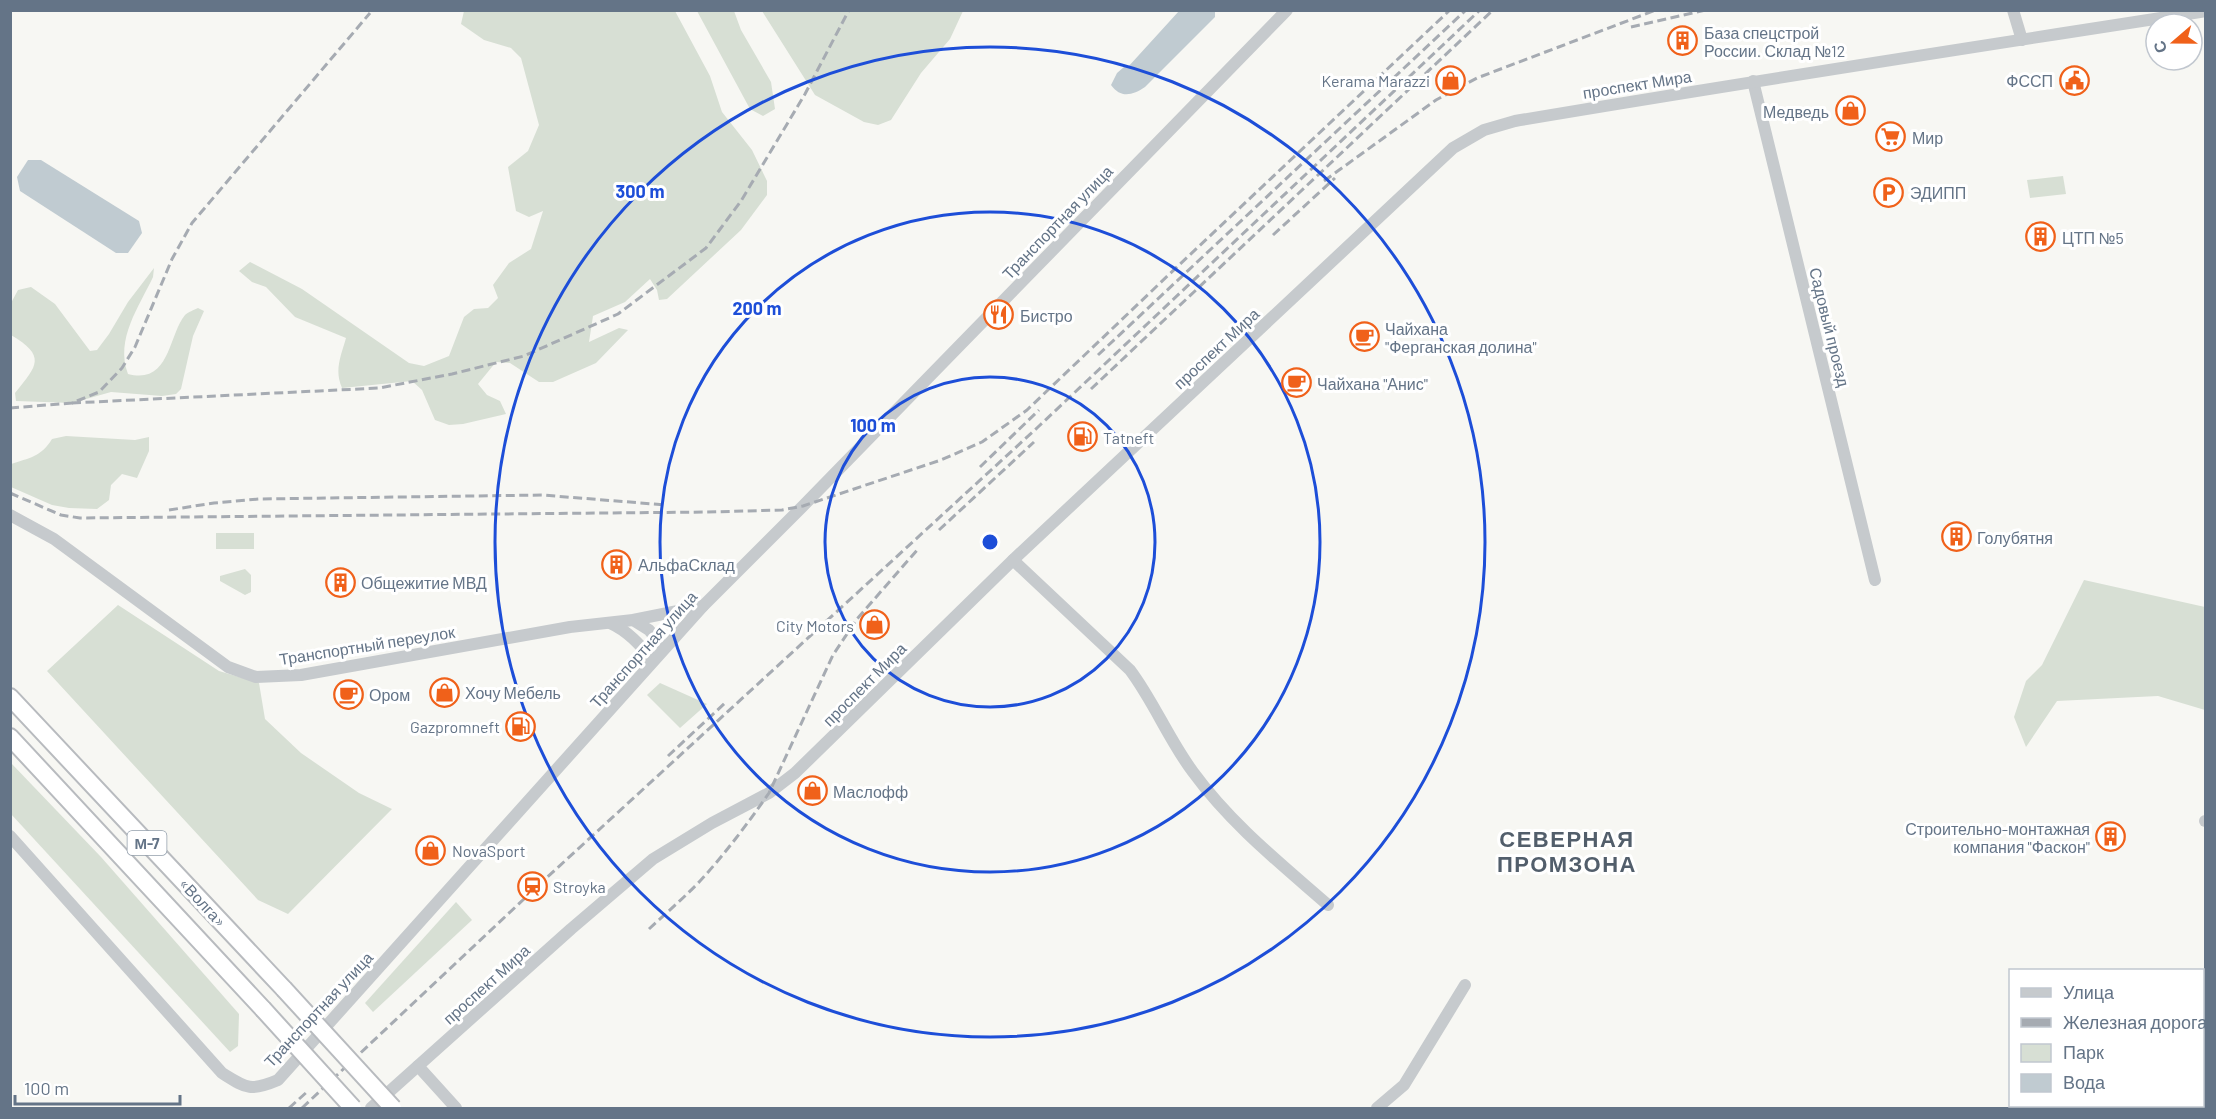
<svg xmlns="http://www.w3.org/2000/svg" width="2216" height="1119" font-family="Barlow,sans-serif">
<rect width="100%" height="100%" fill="#f7f7f3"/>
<g fill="#d7dfd4">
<path d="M464,11H675L710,76L722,112L752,150L767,181V195L741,230L667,299L659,300L657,290L650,279L625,302L593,316L589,342L619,328L628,330L596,363L553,382H539L510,363L496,362L478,384L487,395L500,401L506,414L463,424L449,425L435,420L422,390L412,381L342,388C334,370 341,356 346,338L295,317L266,287L252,282L239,271L250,262L302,289L409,363L424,366L449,356L464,317L474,309L488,308L498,298L493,285L509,263L531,249L543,211L529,217L516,211L508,167L528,151L539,125L521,58L511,48L484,40L461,24Z"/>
<polygon points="697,11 734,11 741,30 771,82 775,109 763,116 750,109"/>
<polygon points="762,11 963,11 950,39 921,73 891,120 878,125 864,122 815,95"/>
<polygon points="2063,176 2066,194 2030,198 2027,180"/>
<path d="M154,268L153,277C139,307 115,339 128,374C170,385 168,336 185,315C188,312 194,310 198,308L204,311L193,336L181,389L176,394L162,396L111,392L72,403L16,401L15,393C38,365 46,356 11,335V303L18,290L31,287L55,304L90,351L97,350L109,334L128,302Z"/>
<path d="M66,436L135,440L149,437V451L137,478L122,474L111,485L109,500L97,509L69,508L52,505L11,487V464C29,458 41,457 52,439Z"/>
<rect x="216" y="533" width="38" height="16"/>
<polygon points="245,569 251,575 251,592 245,595 220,581 220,576"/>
<polygon points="2084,580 2205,607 2205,710 2158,696 2057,701 2026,747 2014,717 2026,681 2042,665"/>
<polygon points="118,605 219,671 259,683 265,719 301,753 359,793 392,809 288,914 258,900 47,671"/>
<polygon points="660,683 707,704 680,728 647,695"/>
<polygon points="11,763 101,857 239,1014 238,1046 230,1052 11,814"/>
<polygon points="456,902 472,920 373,1012 365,1003"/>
</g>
<g fill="#c0cbd1">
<path d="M1179,11H1215V17L1145,87C1133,95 1121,99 1111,85L1117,73L1124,67H1128Z"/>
<polygon points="28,160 41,160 139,221 142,233 128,253 116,253 20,191 17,177"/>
</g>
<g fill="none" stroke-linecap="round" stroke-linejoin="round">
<defs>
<g id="highway">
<polyline points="10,697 284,989"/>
<polyline points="10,737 263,1009"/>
</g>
</defs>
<use href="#highway" stroke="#b8bbbf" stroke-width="20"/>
<g stroke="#c6cacd" stroke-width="12">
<polyline points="2013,10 2022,40"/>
<polyline points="1753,81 1875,580"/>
<polyline points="10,515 54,539 228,667 256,677 301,675 570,627 633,620 703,606"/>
<path d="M1013,560L1130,670C1154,702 1169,740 1193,772C1231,824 1280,863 1328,905"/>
<polyline points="633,620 649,630 664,648"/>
<path d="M610,623C628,631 640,645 653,660"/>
<polyline points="2205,821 2206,821"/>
<path d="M10,836L222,1073C246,1088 250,1092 278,1080L703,606L803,506L1287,10"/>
<polyline points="418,1066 456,1108"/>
<path d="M371,1108L571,929L653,859L712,823L769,793L795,773L1013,560L1453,148L1484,130L1515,121C1745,82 1975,47 2206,11"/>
<polyline points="1377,1108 1404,1085 1465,985"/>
</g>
<use href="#highway" stroke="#fff" stroke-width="16"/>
<g stroke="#a6abb2" stroke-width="3" stroke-dasharray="9 4.5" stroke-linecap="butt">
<polyline points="1631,27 1706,10"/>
<polyline points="1324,181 1436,100 1477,78 1656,10"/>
<polyline points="1273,235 1335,178"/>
<polyline points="1098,355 1466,10"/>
<polyline points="1091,389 1493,10"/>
<polyline points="72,403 379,388 452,374 524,356 618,314 706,248 741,201 805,94 849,10"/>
<polyline points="10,408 72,403 99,392 122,368 135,347 172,259 192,223 370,13"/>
<polyline points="980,467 1039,410"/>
<polyline points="10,493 61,515 80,518 707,512 782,510 803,506 941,460 982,442 1027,410 1179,265 1450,10"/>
<polyline points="169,510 214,503 259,499 542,495 666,505"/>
<polyline points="939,530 1034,442"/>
<polyline points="668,756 725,703"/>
<path d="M649,929C666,913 684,898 700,881C725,854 748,823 769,793L833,655L857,619L918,549"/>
<polyline points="289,1108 308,1091"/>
<polyline points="302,1108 542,882 1038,427 1480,10"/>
</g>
<defs>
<g id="highway-bridge">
<polyline points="284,989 393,1108"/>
<polyline points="263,1009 353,1108"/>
</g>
</defs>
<use href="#highway-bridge" stroke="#b8bbbf" stroke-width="20" stroke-linecap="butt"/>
<use href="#highway-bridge" stroke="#fff" stroke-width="16"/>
</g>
<g fill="none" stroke="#1d4ed8" stroke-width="3">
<circle cx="990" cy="542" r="165"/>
<circle cx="990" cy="542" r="330"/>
<circle cx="990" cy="542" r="495"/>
</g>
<defs>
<symbol id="building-ring" viewBox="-11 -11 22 22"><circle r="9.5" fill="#fff" stroke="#f0611a" stroke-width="1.5"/><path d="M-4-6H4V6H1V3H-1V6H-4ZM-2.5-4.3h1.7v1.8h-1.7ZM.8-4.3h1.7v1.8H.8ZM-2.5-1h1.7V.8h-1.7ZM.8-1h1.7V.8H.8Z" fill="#f0611a"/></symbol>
<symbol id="shop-ring" viewBox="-11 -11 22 22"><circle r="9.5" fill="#fff" stroke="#f0611a" stroke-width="1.5"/><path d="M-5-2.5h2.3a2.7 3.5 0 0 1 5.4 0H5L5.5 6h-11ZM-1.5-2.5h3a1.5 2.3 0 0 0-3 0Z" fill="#f0611a"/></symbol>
<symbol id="civic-ring" viewBox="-11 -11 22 22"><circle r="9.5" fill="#fff" stroke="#f0611a" stroke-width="1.5"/><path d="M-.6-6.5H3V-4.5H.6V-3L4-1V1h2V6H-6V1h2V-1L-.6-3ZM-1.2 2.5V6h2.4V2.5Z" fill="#f0611a"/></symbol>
<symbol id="supermarket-ring" viewBox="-11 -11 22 22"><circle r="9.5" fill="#fff" stroke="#f0611a" stroke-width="1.5"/><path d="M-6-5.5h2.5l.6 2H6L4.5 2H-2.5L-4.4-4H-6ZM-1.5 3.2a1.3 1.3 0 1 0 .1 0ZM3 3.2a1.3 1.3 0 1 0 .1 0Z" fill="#f0611a"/></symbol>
<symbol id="parking-ring" viewBox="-11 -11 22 22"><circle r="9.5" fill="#fff" stroke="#f0611a" stroke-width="1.5"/><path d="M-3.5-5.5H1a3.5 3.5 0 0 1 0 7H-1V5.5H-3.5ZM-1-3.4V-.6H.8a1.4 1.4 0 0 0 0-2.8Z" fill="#f0611a"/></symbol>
<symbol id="restaurant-ring" viewBox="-11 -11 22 22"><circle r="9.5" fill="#fff" stroke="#f0611a" stroke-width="1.5"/><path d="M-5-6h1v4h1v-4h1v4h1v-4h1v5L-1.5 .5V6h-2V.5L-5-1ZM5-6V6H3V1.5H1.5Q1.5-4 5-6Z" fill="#f0611a"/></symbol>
<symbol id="cafe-ring" viewBox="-11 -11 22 22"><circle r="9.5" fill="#fff" stroke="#f0611a" stroke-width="1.5"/><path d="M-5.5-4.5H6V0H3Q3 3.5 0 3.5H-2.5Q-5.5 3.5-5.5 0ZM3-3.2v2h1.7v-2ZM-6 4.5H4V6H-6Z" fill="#f0611a"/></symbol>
<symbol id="fuel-ring" viewBox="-11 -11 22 22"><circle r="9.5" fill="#fff" stroke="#f0611a" stroke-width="1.5"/><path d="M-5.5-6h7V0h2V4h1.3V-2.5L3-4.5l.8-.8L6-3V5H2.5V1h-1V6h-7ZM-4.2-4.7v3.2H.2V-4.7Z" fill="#f0611a"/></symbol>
<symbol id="station-ring" viewBox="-11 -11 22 22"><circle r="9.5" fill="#fff" stroke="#f0611a" stroke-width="1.5"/><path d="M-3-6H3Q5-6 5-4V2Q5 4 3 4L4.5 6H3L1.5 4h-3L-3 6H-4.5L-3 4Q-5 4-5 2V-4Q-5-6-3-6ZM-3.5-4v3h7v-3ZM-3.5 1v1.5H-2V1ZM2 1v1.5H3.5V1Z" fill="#f0611a"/></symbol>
</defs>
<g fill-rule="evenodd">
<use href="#building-ring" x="1666" y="24" width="33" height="33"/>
<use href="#shop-ring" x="1434" y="64" width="33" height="33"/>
<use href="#civic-ring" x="2058" y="64" width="33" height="33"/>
<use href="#shop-ring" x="1834" y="94" width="33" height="33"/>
<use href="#supermarket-ring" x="1874" y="120" width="33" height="33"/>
<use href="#parking-ring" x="1872" y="176" width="33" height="33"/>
<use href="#building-ring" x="2024" y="220" width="33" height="33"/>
<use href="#restaurant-ring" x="982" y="298" width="33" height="33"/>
<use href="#cafe-ring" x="1348" y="320" width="33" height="33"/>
<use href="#cafe-ring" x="1280" y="366" width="33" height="33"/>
<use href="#fuel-ring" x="1066" y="420" width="33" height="33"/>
<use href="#building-ring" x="1940" y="520" width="33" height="33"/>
<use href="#building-ring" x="600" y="548" width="33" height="33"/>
<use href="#building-ring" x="324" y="566" width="33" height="33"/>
<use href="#shop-ring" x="858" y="608" width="33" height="33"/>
<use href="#shop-ring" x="428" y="676" width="33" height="33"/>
<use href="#cafe-ring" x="332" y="678" width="33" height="33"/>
<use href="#fuel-ring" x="504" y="710" width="33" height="33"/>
<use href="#shop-ring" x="796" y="774" width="33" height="33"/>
<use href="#building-ring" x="2094" y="820" width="33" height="33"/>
<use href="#shop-ring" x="414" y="834" width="33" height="33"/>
<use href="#station-ring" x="516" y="870" width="33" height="33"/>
</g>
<g text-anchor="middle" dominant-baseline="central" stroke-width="6" stroke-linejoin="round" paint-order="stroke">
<rect fill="#fff" stroke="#929eab" stroke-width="1.5" x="127.5" y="831" width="39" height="24" rx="4.5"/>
<g font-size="15" font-weight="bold" fill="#647487">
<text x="147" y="843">М-7</text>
</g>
<g font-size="16" fill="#647487" stroke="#fff" text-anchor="start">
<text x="1704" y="32">База спецстрой<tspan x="1704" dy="18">России. Склад №12</tspan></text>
<text x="1430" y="80" text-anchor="end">Kerama Marazzi</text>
<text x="2053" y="80" text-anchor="end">ФССП</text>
<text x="1829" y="111" text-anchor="end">Медведь</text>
<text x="1912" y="137">Мир</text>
<text x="1910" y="192">ЭДИПП</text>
<text x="2062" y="237">ЦТП №5</text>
<text x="1020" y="315">Бистро</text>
<text x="1385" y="328">Чайхана<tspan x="1385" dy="18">"Ферганская долина"</tspan></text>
<text x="1317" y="383">Чайхана "Анис"</text>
<text x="1103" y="437">Tatneft</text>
<text x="1977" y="537">Голубятня</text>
<text x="638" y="564">АльфаСклад</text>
<text x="361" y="582">Общежитие МВД</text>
<text x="854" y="625" text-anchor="end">City Motors</text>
<text x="465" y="692">Хочу Мебель</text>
<text x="369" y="694">Ором</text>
<text x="500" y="726" text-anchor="end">Gazpromneft</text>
<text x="833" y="791">Маслофф</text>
<text x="2090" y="828" text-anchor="end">Строительно-монтажная<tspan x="2090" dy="18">компания "Фаскон"</tspan></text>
<text x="452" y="850">NovaSport</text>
<text x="553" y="886">Stroyka</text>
</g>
<g font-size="16" fill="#647487" stroke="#fff">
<text transform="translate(1637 84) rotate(-9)">проспект Мира</text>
<text transform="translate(1057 222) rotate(-46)">Транспортная улица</text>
<text transform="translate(1830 327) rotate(76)">Садовый проезд</text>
<text transform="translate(1216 348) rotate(-43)">проспект Мира</text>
<text transform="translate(367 645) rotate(-9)">Транспортный переулок</text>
<text transform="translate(643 649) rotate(-48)">Транспортная улица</text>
<text transform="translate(864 684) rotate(-45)">проспект Мира</text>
<text transform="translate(203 902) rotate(47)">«Волга»</text>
<text transform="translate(486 984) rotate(-42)">проспект Мира</text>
<text transform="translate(318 1009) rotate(-47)">Транспортная улица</text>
</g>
<g font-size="22" font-weight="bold" letter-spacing="1.5" fill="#525e6b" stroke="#fff">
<text x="1567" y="838">СЕВЕРНАЯ<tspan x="1567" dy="25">ПРОМЗОНА</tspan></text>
</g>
</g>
<circle cx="990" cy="542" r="9" fill="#1d4ed8" stroke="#fff" stroke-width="3"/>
<g font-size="18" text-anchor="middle" font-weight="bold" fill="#1d4ed8" stroke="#fff" stroke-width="6" stroke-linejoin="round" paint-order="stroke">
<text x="640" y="198">300 m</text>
<text x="757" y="315">200 m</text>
<text x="873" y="432">100 m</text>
</g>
<rect width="2216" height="1119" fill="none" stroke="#647487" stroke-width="24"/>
<rect x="2009" y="969" width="195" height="138" fill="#ffffff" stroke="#c1c7cf" stroke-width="1.5"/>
<rect x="2021" y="988" width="30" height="9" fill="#c6cacd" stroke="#c1c7cf" stroke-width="1.5"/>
<text x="2063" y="999" font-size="18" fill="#647487">Улица</text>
<rect x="2021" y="1018" width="30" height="9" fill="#a6abb2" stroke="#c1c7cf" stroke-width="1.5"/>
<text x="2063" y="1029" font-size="18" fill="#647487">Железная дорога</text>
<rect x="2021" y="1044" width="30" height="18" fill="#d7dfd4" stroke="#c1c7cf" stroke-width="1.5"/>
<text x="2063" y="1059" font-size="18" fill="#647487">Парк</text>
<rect x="2021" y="1074" width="30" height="18" fill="#c0cbd1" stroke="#c1c7cf" stroke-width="1.5"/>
<text x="2063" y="1089" font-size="18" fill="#647487">Вода</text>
<g transform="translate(2174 42) rotate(250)"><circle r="28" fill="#ffffff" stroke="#c1c7cf" stroke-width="1.5"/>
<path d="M0-4.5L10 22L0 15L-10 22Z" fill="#f0611a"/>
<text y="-9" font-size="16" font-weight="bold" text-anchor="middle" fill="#647487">С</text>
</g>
<path d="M15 1095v9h165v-9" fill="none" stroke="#647487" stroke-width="3"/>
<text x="24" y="1095" font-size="18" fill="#647487" stroke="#ffffff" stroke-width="4.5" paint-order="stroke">100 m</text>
</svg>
